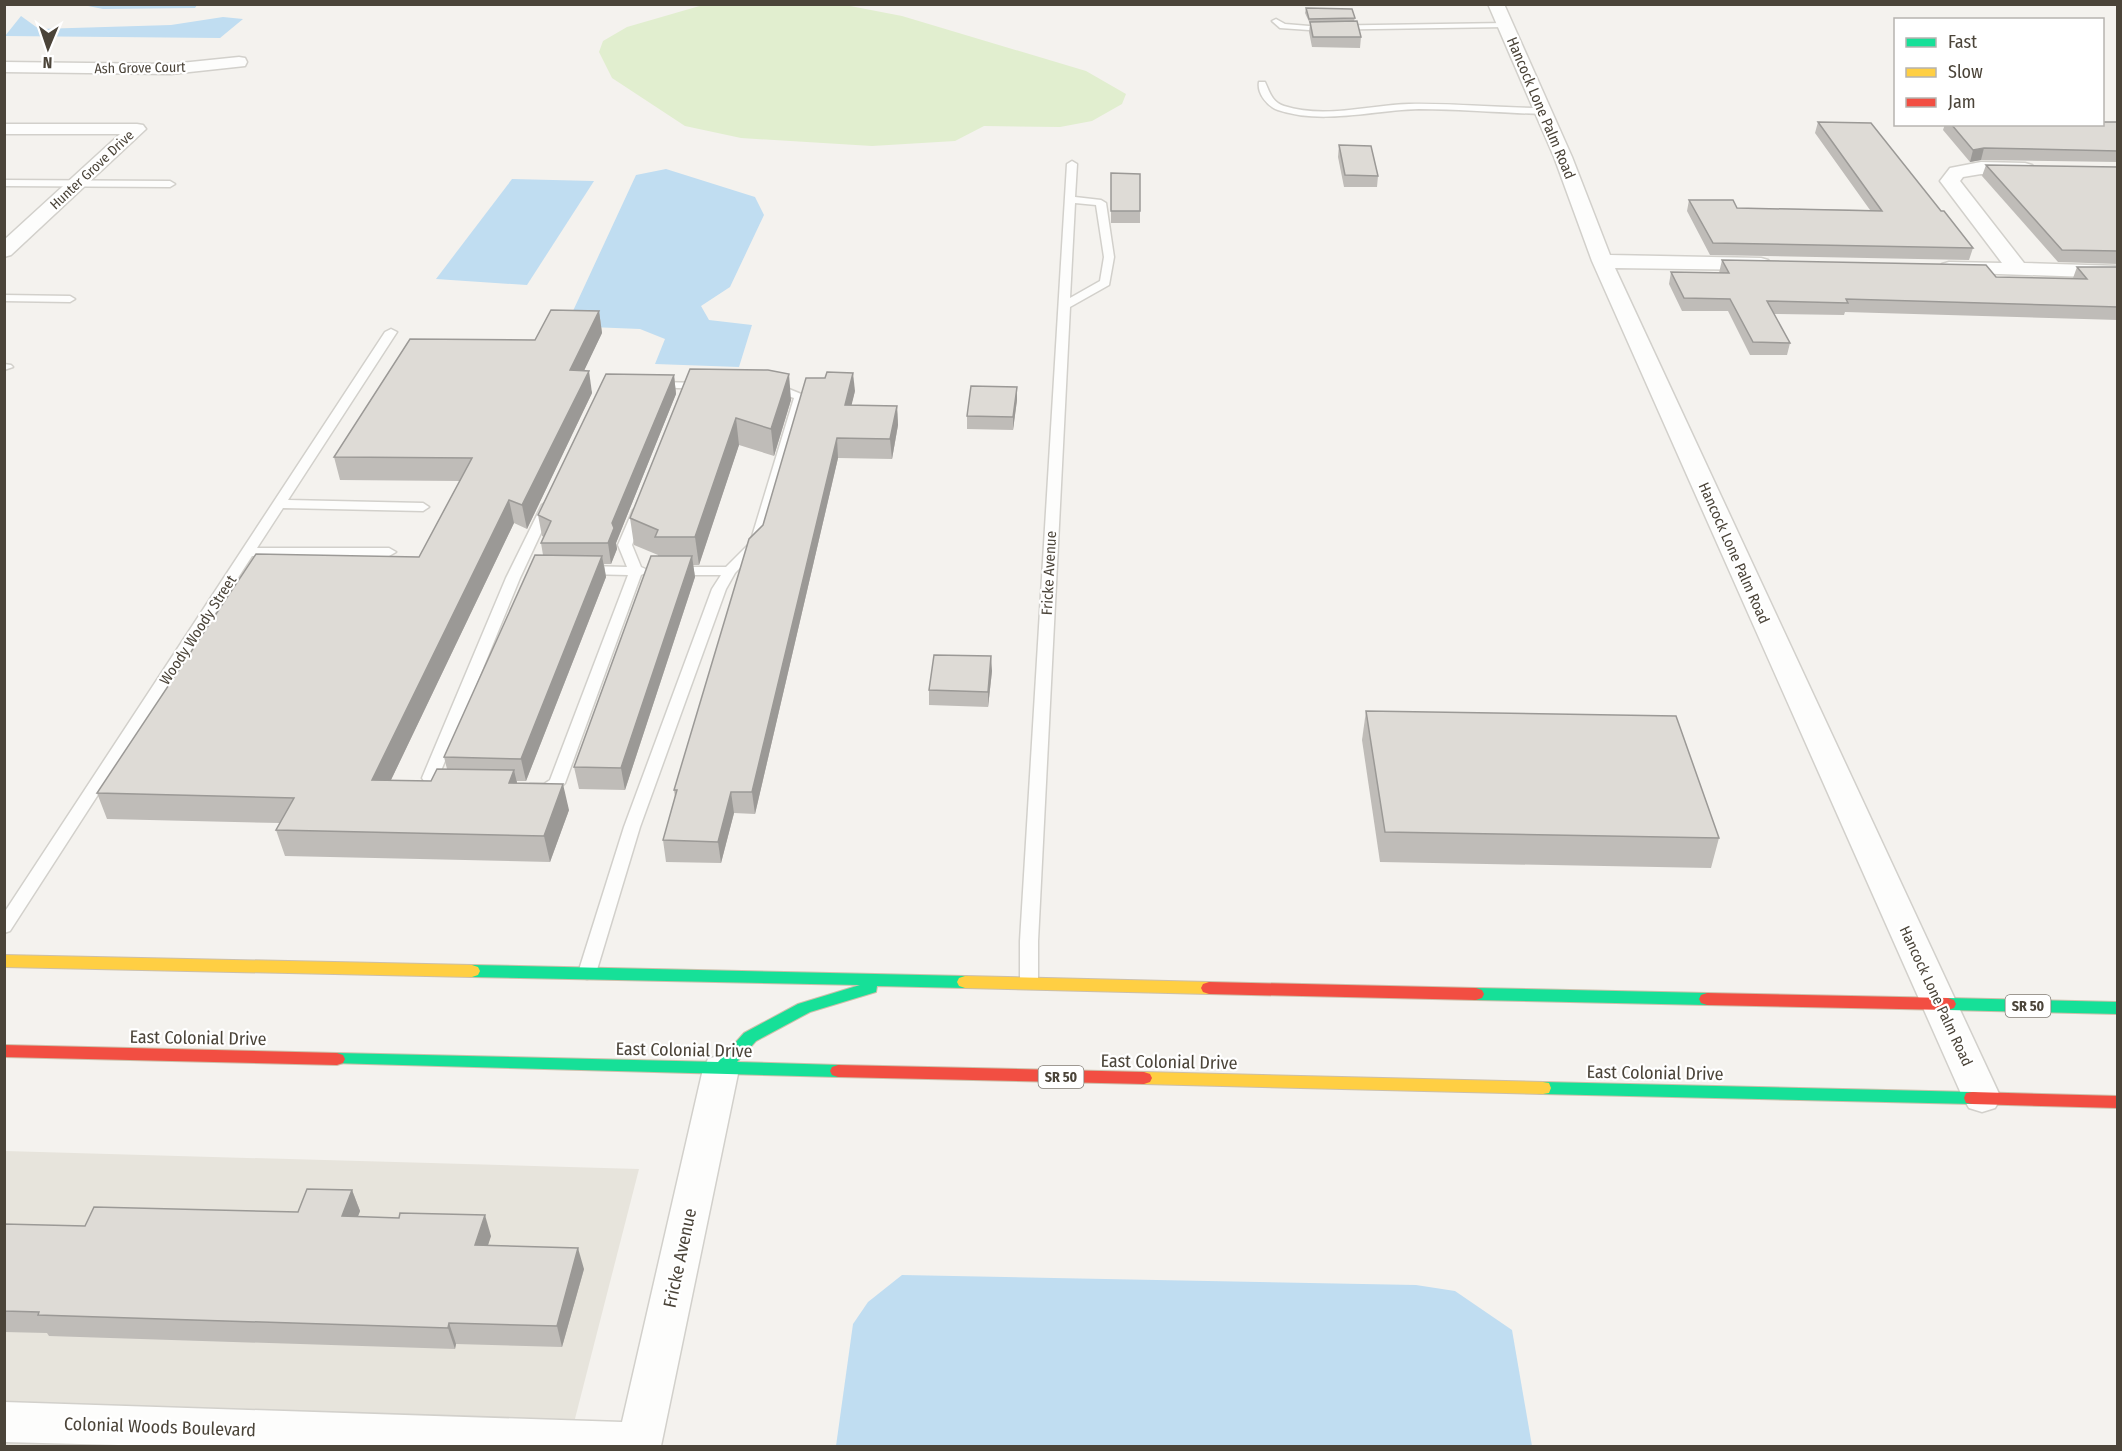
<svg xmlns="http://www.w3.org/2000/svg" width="2122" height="1451" font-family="'Fira Sans Condensed',sans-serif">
<rect width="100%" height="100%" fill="#f4f2ee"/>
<polygon fill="#e7e4dc" points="5,1151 639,1169 568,1446 5,1446"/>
<polygon fill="#e1eecf" points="703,5 845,5 902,16 1086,71 1126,94 1122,104 1092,121 1060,127 984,126 955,141 872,146 741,138 685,126 612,78 599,52 603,41 627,27"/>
<g fill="#c0ddf1">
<polygon points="83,5 197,5 195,8 103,9"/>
<polygon points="21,16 39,29 171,25 223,17 243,19 220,38 5,36"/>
<polygon points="666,169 755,197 764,215 730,287 701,306 709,320 752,325 739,367 655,364 665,339 640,329 566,326 636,175"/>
<polygon points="512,179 594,181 527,285 436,279"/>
<polygon points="902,1275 1416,1285 1455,1291 1512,1330 1532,1446 836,1446 853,1324 868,1302"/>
</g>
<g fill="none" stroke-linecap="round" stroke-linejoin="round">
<defs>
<g id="lane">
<polygon points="1276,19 1285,24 1309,26 1506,23 1510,25 1506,27 1309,30 1280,28 1272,21"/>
<path d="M1259,82H1265C1270,93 1272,102 1284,106C1324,119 1369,105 1409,104C1454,103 1498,108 1543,108L1547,111L1543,114C1502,113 1461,109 1419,109C1374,110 1322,125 1278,110C1267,106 1257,93 1259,82Z"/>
<path d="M1072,161L1077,164L1075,197L1101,200L1106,203L1114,257L1109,285L1070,307L1038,941V982L1035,986L1029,988L1023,986L1020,982V941L1067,164ZM1075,203L1096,205L1104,257L1100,281L1070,298Z"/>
<polygon points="4,180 170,181 175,184 170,187 4,186"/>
<polygon points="4,295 70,296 75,299 70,302 4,301"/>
<polygon points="391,329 397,332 288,500 423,503 429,507 423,511 283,508 257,548 389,548 396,552 389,556 252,556 10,931 4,933 4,913 385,332"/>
<polygon points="4,364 11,365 13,367 4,370"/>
<polygon points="656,382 704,383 710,386 704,389 652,387 650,385"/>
<polygon points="770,385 784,387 806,396 763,544 735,573 726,589 640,827 596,973 593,977 587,979 581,977 578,973 624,827 712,589 721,575 673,575 666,571 673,567 726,567 750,543 794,398 779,393 766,391 764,389"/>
<polygon points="548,501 554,505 520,578 438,778 441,782 452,783 454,787 446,792 431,791 422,778 506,578 542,505"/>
<path d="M639,506L645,510L632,545L641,567L650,571L641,575L565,783C556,794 544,795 530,792L528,788L530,784H544L550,780L628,575L586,574L579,570L586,566L627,567L618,545L633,510Z"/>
</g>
<g id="street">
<polygon points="1488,4 1504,4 1572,157 1610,255 1761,258 1768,260 1771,264 1768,268 1761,270 1615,268 2001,1098 1995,1108 1982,1112 1969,1108 1963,1098 1592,261 1554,157"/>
<polygon points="239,57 245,58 247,62 245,66 171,74 4,72 4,62 171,64"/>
<polygon points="4,124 137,124 143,125 146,129 11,255 4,257 4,240 120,134 4,134"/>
<polygon points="1981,162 2025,163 2032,165 2035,169 2032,173 2025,175 1981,174 1963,177 1960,181 2024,263 2118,266 2118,278 1942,272 1938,268 1942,264 1949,262 2002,263 1940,181 1950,168"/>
<polygon points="721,1055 734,1059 739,1069 661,1446 157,1446 4,1442 4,1402 622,1422 703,1069 708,1059"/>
</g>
<g id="fast">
<polygon points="472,965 965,976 971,978 973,982 971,986 965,988 877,986 876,992 810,1012 756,1041 737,1062 838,1065 844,1067 846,1071 844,1075 838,1077 331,1063 329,1059 331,1055 337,1053 718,1062 744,1033 798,1004 860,985 472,977 466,975 464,971 466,967"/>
<polygon points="1476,988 1707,993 1713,995 1715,999 1713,1003 1707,1005 1476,1000 1470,998 1468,994 1470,990"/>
<polygon points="1948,998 2118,1002 2118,1014 1948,1010 1942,1008 1940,1004 1942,1000"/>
<polygon points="1543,1082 1972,1092 1978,1093 1980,1098 1978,1103 1972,1104 1543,1094 1537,1093 1535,1088 1537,1083"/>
</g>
<g id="slow">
<polygon points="4,955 472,965 478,967 480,971 478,975 472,977 4,967"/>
<polygon points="965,976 1209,982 1215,984 1217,988 1215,992 1209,994 965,988 959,986 957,982 959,978"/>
<polygon points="1144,1072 1543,1082 1549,1083 1551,1088 1549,1093 1543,1094 1144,1084 1138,1082 1136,1078 1138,1074"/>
</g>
<g id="jam">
<polygon points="1209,982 1476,988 1482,990 1484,994 1482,998 1476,1000 1209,994 1203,992 1201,988 1203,984"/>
<polygon points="1707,993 1948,998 1954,1000 1956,1004 1954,1008 1948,1010 1707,1005 1701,1003 1699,999 1701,995"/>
<polygon points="4,1045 337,1053 343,1055 345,1059 343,1063 337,1065 4,1057"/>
<polygon points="838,1065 1144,1072 1150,1074 1152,1078 1150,1082 1144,1084 838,1077 832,1075 830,1071 832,1067"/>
<polygon points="1972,1092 2118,1096 2118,1108 1972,1104 1966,1103 1964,1098 1966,1093"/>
</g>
</defs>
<use href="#lane" stroke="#d2d0cb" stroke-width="3"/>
<use href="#street" stroke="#d2d0cb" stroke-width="3"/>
<use href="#fast" stroke="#ccbfa9" stroke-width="2"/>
<use href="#slow" stroke="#ccbfa9" stroke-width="2"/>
<use href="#jam" stroke="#ccbfa9" stroke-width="2"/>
<use href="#lane" fill="#fdfdfc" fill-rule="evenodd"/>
<use href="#street" fill="#fdfdfc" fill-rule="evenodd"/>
<use href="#fast" fill="#16e098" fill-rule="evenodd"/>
<use href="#slow" fill="#ffcf43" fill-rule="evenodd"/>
<use href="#jam" fill="#f24e42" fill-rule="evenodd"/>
</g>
<g fill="#bfbcb8">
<polygon points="1306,8 1355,18 1354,21 1361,37 1360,48 1312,47 1309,32 1310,24 1305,13"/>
<polygon points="1818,122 1941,211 1973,248 1969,260 1710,255 1687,211 1689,200 1737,208 1870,210 1815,133"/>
<polygon points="2118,122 2118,162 1981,160 1970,162 1943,130 1945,124 2103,124"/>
<polygon points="1339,145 1378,176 1377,187 1344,187 1338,157"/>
<polygon points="1986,165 2118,167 2118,264 2058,262 1982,176"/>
<polygon points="1111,173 1140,174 1140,223 1111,223"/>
<polygon points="1722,260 1996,277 2073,278 2077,267 2118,267 2118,320 1845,312 1844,315 1774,314 1790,343 1787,355 1750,355 1728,311 1682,311 1669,284 1671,272 1719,273"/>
<polygon points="599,311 602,333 584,370 592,393 527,529 514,523 391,780 431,781 447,769 444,757 543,555 541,543 544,537 542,536 538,515 674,375 676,394 616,543 617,549 611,564 604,564 606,577 526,781 517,781 517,783 569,810 550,862 285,856 276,830 280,823 107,819 97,793 419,557 460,481 340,480 334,457 535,340"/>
<polygon points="690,369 791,400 774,456 739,445 699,565 693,565 695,577 625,790 579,789 574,767 658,556 658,555 634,545 630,518"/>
<polygon points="1017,387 1017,400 1013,430 967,429 967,416"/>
<polygon points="855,391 851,405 897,406 898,425 892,459 838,458 755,814 734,813 721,863 666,862 663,840 675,797 674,790 763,525"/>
<polygon points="992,671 988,707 929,705 929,690"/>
<polygon points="1366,711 1719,838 1711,868 1380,862 1362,740"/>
<polygon points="352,1190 360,1211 358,1216 491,1236 488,1245 584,1269 562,1347 456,1344 455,1349 49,1336 47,1333 4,1332 4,1224 85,1226 298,1212"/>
</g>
<g fill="#9b9996">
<polygon points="1984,148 1981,160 1970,162 1973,150"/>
<polygon points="599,311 602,333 574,392 570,370"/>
<polygon points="589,371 592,393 527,529 522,505"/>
<polygon points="853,373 855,391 847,424 845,405"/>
<polygon points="789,374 791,400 774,456 771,429"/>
<polygon points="674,375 676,394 616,543 617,549 611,564 608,543 612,523"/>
<polygon points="1017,387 1017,400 1013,430 1013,417"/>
<polygon points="897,406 898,425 892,459 890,439"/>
<polygon points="736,418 739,445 699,565 695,537"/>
<polygon points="837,438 838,458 755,814 752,792"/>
<polygon points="509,500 514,523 379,805 372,780"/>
<polygon points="602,556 606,577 526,781 521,759"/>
<polygon points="692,556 695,577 625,790 621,768"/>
<polygon points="991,656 992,671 988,707 988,692"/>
<polygon points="514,770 520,796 509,783"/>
<polygon points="563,784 569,810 550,862 544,836"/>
<polygon points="731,792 734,813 721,863 718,842"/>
<polygon points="352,1190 360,1211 350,1237 342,1216"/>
<polygon points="485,1215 491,1236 481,1266 475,1245"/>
<polygon points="578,1248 584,1269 562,1347 557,1326"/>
<polygon points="449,1323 456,1344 455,1349 448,1328"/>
</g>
<g fill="#dedbd6" stroke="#9b9996" stroke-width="1.5">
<polygon points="1306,8 1352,9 1355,18 1309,19"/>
<polygon points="1357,21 1361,37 1313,37 1310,22"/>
<polygon points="1818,122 1871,123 1941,211 1944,211 1973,248 1713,243 1689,200 1733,200 1737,208 1882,211"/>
<polygon points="2103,122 2118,122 2118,151 1984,148 1973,150 1951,124 2103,124"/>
<polygon points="1339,145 1371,146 1378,176 1345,175"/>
<polygon points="1986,165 2118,167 2118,251 2062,250"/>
<polygon points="1111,173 1140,174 1140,211 1111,211"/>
<polygon points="1722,260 1986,265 1996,277 2087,279 2077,267 2118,267 2118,307 1846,299 1848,303 1767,301 1790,343 1753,342 1730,299 1684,298 1671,272 1729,273"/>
<polygon points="551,310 599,311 570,370 589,371 522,505 509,500 372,780 431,781 437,769 514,770 509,783 563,784 544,836 276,830 294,798 97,793 256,554 419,557 472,458 334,457 410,339 535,340"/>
<polygon points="690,369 768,370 789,374 771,429 736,418 695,537 655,537 658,530 630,518"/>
<polygon points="827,372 853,373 845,405 897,406 890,439 837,438 752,792 731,792 718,842 663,840 677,790 674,790 749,539 763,525 806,378 825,378"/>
<polygon points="606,374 674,375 612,523 614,528 608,543 541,543 551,521 538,515"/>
<polygon points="971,386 1017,387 1013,417 967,416"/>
<polygon points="535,555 602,556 521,759 444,757"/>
<polygon points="651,556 692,556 621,768 574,767"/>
<polygon points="934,655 991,656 988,692 929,690"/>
<polygon points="1366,711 1676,716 1719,838 1385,832"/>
<polygon points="307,1189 352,1190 342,1216 399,1218 400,1213 485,1215 475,1245 578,1248 557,1326 449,1323 448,1328 38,1315 39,1312 4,1311 4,1224 85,1226 94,1207 298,1212"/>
</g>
<g text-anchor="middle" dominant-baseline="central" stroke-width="4.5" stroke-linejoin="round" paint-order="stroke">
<g font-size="14" fill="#4b4439" stroke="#fff">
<text transform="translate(140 68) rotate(-1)">Ash Grove Court</text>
<text transform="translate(92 170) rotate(-43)">Hunter Grove Drive</text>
</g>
<g fill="#fff" stroke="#817c74" stroke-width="1.5">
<rect x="2005.5" y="995" width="45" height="22" rx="4.5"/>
<rect x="1038.5" y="1066" width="45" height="22" rx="4.5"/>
</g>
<g font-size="14" font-weight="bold" fill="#4b4439">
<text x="2028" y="1006">SR 50</text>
<text x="1061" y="1077">SR 50</text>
</g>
<g font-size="15" fill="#4b4439" stroke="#fff">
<text transform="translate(1541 108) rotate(67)">Hancock Lone Palm Road</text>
<text transform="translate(1734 553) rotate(66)">Hancock Lone Palm Road</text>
<text transform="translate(1049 573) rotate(-87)">Fricke Avenue</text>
<text transform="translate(198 630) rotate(-57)">Woody Woody Street</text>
<text transform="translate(1936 996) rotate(65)">Hancock Lone Palm Road</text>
</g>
<g font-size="18" fill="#4b4439" stroke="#fff">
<text transform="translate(198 1038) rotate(1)">East Colonial Drive</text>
<text transform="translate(684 1050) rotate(1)">East Colonial Drive</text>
<text transform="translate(1169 1062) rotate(1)">East Colonial Drive</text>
<text transform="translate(1655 1073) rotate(1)">East Colonial Drive</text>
<text transform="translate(680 1258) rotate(-78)">Fricke Avenue</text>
<text transform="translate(160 1427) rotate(2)">Colonial Woods Boulevard</text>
</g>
</g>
<rect width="2122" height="1451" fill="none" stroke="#4b4439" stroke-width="12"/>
<rect x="1894" y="18" width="210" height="108" fill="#ffffff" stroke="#b7b4b0" stroke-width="1.5"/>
<rect x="1906" y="38" width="30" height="9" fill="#16e098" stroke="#b7b4b0" stroke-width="1.5"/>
<text x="1948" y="48" font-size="18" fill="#4b4439">Fast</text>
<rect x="1906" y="68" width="30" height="9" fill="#ffcf43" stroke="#b7b4b0" stroke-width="1.5"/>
<text x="1948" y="78" font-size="18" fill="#4b4439">Slow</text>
<rect x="1906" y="98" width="30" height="9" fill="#f24e42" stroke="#b7b4b0" stroke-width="1.5"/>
<text x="1948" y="108" font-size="18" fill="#4b4439">Jam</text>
<g transform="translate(48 48) rotate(182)" stroke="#ffffff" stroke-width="4.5" paint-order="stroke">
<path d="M0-4.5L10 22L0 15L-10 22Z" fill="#4b4439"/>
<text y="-9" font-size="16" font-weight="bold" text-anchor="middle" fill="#4b4439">N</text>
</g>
</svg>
